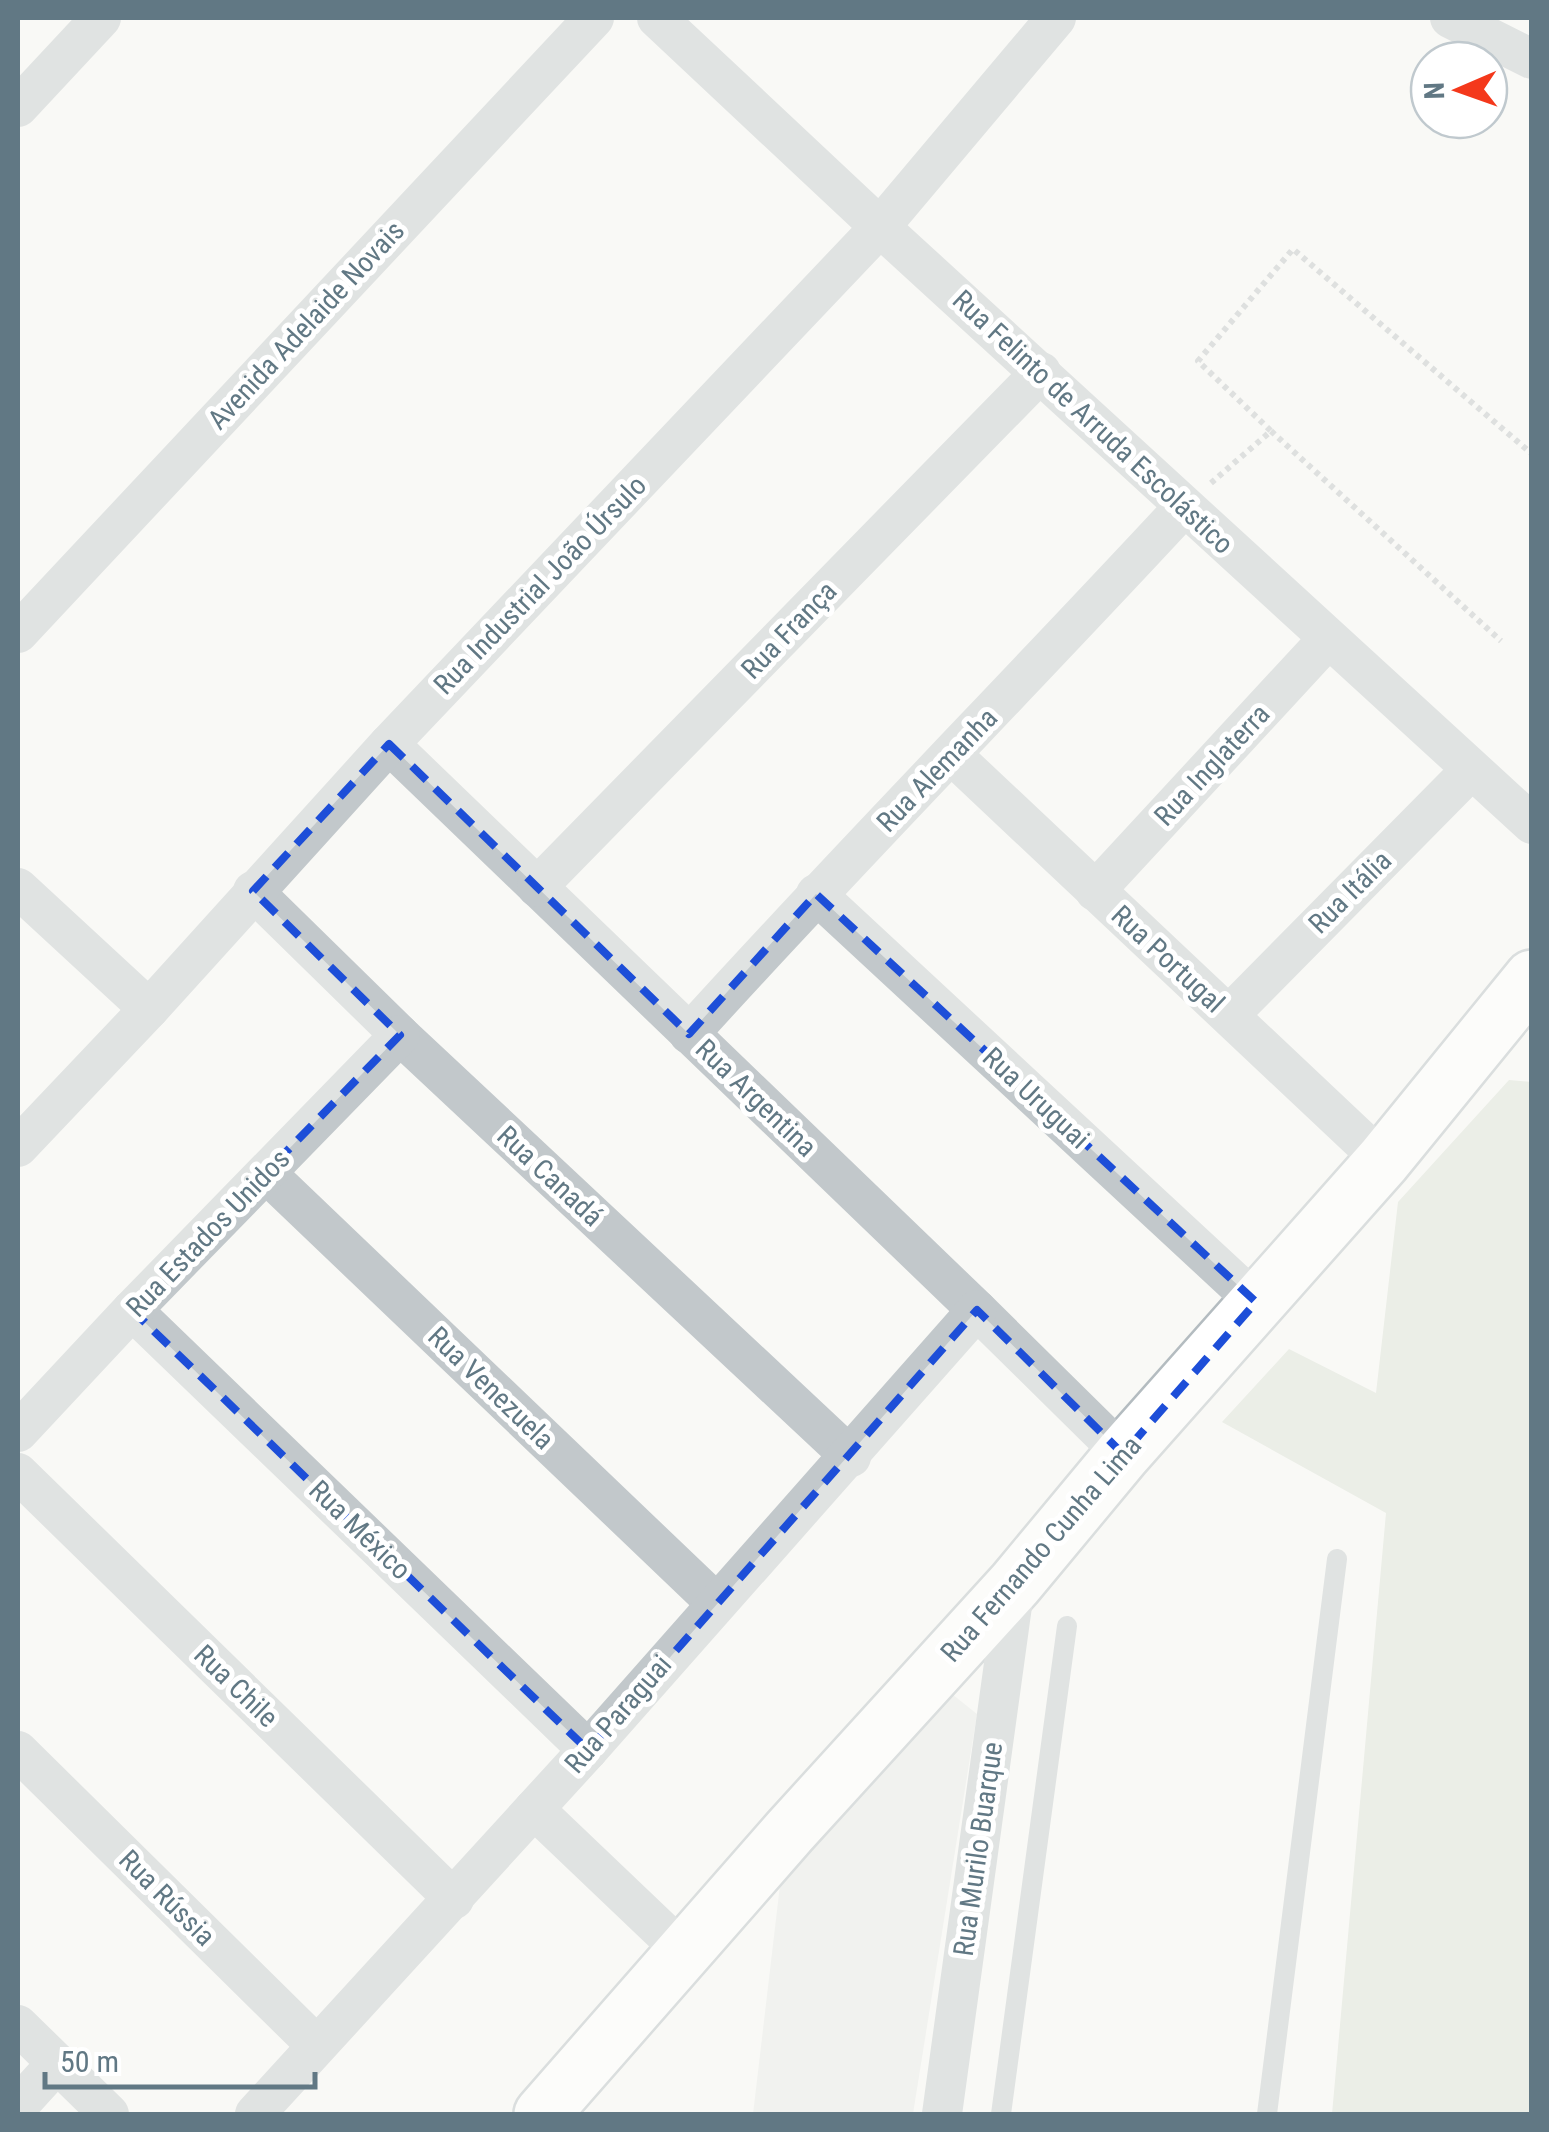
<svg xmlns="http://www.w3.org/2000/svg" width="1549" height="2132" font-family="'Roboto Condensed',sans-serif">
<rect width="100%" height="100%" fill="#f9f9f6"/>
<polygon fill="#e7e9e7" points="952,1694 977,1714 913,2114 753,2114 780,1885"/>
<polygon fill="#d9dfd5" points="1509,1080 1532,1082 1531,2114 1332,2114 1386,1513 1222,1422 1289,1349 1376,1393 1398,1202"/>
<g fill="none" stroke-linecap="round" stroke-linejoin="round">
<defs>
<polyline id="secondary" points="542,2114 790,1831 1015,1584 1123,1454 1383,1161 1532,978"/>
</defs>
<use href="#secondary" stroke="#b4bcc0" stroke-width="60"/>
<g stroke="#bcc0c3" stroke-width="6" stroke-dasharray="5 5" stroke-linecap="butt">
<polyline points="1271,431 1501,641"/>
<polyline points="1211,483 1271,431 1198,361 1293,249 1532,454"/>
</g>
<g stroke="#c2c8cb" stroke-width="20">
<polyline points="1001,2114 1067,1626"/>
<polyline points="1267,2114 1337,1559"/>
</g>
<g stroke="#c2c8cb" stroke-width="40">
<polyline points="657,18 880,227 1532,824"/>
<polyline points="1450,18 1532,59"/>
<polyline points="18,107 101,18"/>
<polyline points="18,633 594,18"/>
<polyline points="389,744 977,1310 1123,1454"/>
<polyline points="953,756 1383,1161"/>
<polyline points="537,887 1041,372"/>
<polyline points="18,888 149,1009"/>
<polyline points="253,891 400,1035 851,1457"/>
<polyline points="1095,891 1328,639"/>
<polyline points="816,894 1256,1302"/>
<polyline points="1229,1015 1471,770"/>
<path d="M689,1034C851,855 1020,684 1184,507"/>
<polyline points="18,1147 149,1009 389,744 880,227 1056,18"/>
<polyline points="267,1174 716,1603"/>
<polyline points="132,1310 588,1750"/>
<polyline points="18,1432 132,1310 400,1035"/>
<polyline points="18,1473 454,1899"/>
<polyline points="18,1751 316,2045"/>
<polyline points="534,1809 684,1952"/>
<polyline points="18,2025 109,2114"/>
<polyline points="18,2106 57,2063"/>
<polyline points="255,2114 588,1750 977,1310"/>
<polyline points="942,2114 1015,1584"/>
</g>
<use href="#secondary" stroke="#fff" stroke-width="55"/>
</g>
<path d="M0 0H1549V2132H0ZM389,744L689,1034L816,894L1256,1302L1123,1454L977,1310L588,1750L132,1310L400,1035L253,891Z" fill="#f9f9f6" fill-opacity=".55" fill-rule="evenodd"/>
<path fill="none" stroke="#1d4ed8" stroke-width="8" stroke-dasharray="20 12" stroke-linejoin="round" d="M389,744L689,1034L816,894L1256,1302L1123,1454L977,1310L588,1750L132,1310L400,1035L253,891Z"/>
<g text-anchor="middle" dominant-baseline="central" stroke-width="10" stroke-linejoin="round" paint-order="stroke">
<g font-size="28" fill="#617884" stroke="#fff">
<text transform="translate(306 325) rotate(-47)">Avenida Adelaide Novais</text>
<text transform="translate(1093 422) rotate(43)">Rua Felinto de Arruda Escolástico</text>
<text transform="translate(540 585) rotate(-46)">Rua Industrial João Úrsulo</text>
<text transform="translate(789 630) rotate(-46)">Rua França</text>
<text transform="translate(1212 765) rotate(-47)">Rua Inglaterra</text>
<text transform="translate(937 770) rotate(-46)">Rua Alemanha</text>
<text transform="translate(1350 892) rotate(-45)">Rua Itália</text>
<text transform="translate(1168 959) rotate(43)">Rua Portugal</text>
<text transform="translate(756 1098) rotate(44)">Rua Argentina</text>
<text transform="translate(1036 1098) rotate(43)">Rua Uruguai</text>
<text transform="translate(550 1176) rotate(43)">Rua Canadá</text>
<text transform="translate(208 1233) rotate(-46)">Rua Estados Unidos</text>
<text transform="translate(491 1388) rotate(44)">Rua Venezuela</text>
<text transform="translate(360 1530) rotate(44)">Rua México</text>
<text transform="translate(1041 1549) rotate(-49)">Rua Fernando Cunha Lima</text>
<text transform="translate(236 1686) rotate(44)">Rua Chile</text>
<text transform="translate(618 1714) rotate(-49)">Rua Paraguai</text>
<text transform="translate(978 1849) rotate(-82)">Rua Murilo Buarque</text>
<text transform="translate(167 1898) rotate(45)">Rua Rússia</text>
</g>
</g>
<rect width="1549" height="2132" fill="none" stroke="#617884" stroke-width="40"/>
<g transform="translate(1459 90) rotate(268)"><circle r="48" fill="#ffffff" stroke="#c0c9ce" stroke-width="2.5"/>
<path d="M0-8L18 38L0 25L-18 38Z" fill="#f4381b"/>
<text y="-15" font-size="28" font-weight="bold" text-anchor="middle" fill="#617884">N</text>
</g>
<path d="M45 2072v15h270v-15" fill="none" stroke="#617884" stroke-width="5"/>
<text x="60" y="2072" font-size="30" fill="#617884" stroke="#ffffff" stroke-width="8" paint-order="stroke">50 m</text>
</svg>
